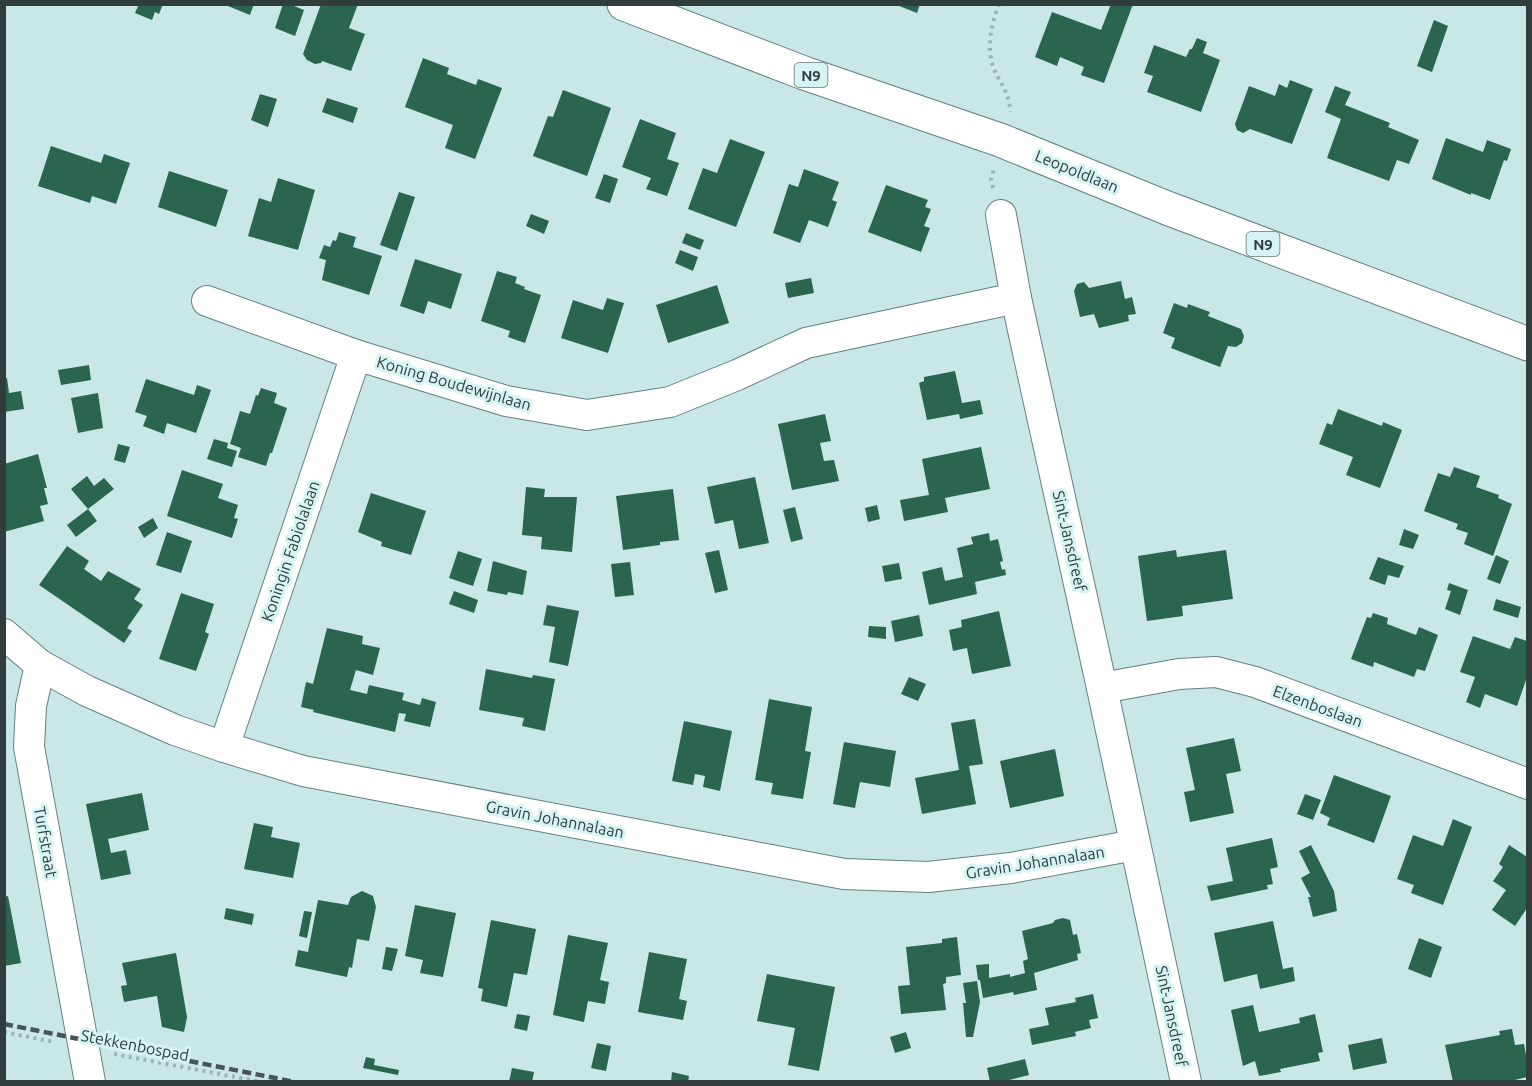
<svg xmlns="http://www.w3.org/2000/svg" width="1532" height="1086" font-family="Ubuntu,sans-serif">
<rect width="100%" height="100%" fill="#c9e7e6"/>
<g fill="#29654f">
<polygon points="139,4 163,4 159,14 155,12 152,20 135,13"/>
<polygon points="223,4 254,4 250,15"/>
<polygon points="283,4 289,4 304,10 295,36 275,28"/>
<polygon points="321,4 358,4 349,28 365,34 351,71 322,61 321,63 315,64 307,60 303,54"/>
<polygon points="894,4 920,4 917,13"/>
<polygon points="1111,4 1133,4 1104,83 1081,75 1084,67 1060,57 1057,66 1035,57 1052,12 1101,30"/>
<polygon points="1434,20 1448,26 1432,72 1417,66"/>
<polygon points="1197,38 1207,42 1203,53 1220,60 1201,112 1147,92 1153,76 1144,73 1154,45 1186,57 1190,49 1192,49"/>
<polygon points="423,58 449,68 447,74 476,85 478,79 502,88 475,159 445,148 453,125 405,107"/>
<polygon points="1290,80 1313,89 1292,144 1250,129 1243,133 1237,130 1235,124 1249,86 1275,96 1279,84 1287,88"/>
<polygon points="1335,86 1351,92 1345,105 1390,123 1388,127 1419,140 1409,164 1397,160 1389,181 1327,158 1341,119 1325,112"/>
<polygon points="563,90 611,108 587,176 533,156 548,116 553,117"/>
<polygon points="260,94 277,99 268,127 251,120"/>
<polygon points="327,98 358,108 353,123 322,112"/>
<polygon points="640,119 676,133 667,159 679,163 667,196 646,189 651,178 622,167"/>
<polygon points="1446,138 1483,152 1487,140 1511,149 1507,161 1504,160 1490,200 1471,193 1471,195 1432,179"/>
<polygon points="730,139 765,152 736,227 688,209 703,168 717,173"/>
<polygon points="51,146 101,163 104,154 130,163 116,204 92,196 90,203 38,186"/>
<polygon points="804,169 839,182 832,200 837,202 828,227 809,220 800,243 773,233 789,184 798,187"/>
<polygon points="169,171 228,190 216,227 158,207"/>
<polygon points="604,174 618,179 610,203 595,198"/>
<polygon points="278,178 315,190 298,250 248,236 259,198 271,202"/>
<polygon points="886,185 928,200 925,207 931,209 924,226 930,228 921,252 868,232"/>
<polygon points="399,192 415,197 397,251 380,245"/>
<polygon points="531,214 549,221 544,234 526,226"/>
<polygon points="339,232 356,237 353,247 382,256 369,295 322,280 326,260 319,258 324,245 330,247 333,240 336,241"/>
<polygon points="686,233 704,240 700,250 682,243"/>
<polygon points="680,250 698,257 693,271 675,263"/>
<polygon points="415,259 462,274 451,309 428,301 424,314 400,306"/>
<polygon points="497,271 517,277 515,283 525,287 524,289 541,295 525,343 508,337 510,331 481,321"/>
<polygon points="811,278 814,293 788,298 785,283"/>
<polygon points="1121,281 1125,299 1132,297 1136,314 1128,315 1129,321 1099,328 1094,314 1080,317 1074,291 1077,284 1084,282 1089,288"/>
<polygon points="717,285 729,323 668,343 656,305"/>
<polygon points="607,298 624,303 608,353 561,338 573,300 603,310"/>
<polygon points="1174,303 1187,308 1188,304 1210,312 1208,316 1241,329 1244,336 1242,343 1236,347 1228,346 1220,367 1171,348 1175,338 1163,333"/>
<polygon points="89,365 91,380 61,385 58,370"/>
<polygon points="955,371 962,403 980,400 983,414 960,419 959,414 927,420 919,383 924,381 924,377"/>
<polygon points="7,378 9,393 21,391 24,409 4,412 4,379"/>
<polygon points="146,379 194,395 197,385 211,390 196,433 167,423 164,434 143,426 147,416 135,412"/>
<polygon points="261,388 277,393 274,403 287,408 272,453 270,453 266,466 238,457 241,448 230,444 240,411 250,414 256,395 258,396"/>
<polygon points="98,393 103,428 78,433 71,398"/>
<polygon points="1338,409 1382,426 1383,422 1402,430 1380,488 1346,475 1353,457 1319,444 1327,423 1332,425"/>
<polygon points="825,414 831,441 820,443 824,461 834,460 839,481 792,490 778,424"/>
<polygon points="214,439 228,443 227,448 237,451 232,467 207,459"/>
<polygon points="118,444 130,447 125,463 114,460"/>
<polygon points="981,447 990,489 945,498 948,512 904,521 900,500 929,495 922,459"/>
<polygon points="38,454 47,488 44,488 48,504 40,506 44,521 4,532 4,464"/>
<polygon points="1454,467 1480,476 1476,487 1499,495 1498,498 1512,504 1493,556 1464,544 1468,533 1456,529 1458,524 1424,511 1438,473 1450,477"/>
<polygon points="182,470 223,484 218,498 238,505 234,518 238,519 232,538 167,516"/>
<polygon points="87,476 94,486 104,478 114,489 88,509 71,489"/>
<polygon points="755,477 769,543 739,549 733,520 715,524 707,487"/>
<polygon points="526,487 545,489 544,497 577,497 572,552 541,549 542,537 522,535"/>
<polygon points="673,489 679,540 660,542 660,545 623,550 616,496"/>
<polygon points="371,493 426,511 411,555 381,546 382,542 358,532"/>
<polygon points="877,505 880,519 868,522 865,508"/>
<polygon points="795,507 803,539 791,542 783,510"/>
<polygon points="88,509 97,521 76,537 67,525"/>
<polygon points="153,518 158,528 144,538 138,527"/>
<polygon points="1404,529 1419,535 1413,549 1399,545"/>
<polygon points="167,532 192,541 181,573 156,565"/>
<polygon points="989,533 990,541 998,539 1003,561 1000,562 1002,570 1005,569 1006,575 975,582 977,594 929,605 922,572 942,567 945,581 963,577 957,548 973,544 971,537"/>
<polygon points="67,546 89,561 84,569 101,581 108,571 141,589 134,599 143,605 127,628 132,631 124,643 39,585"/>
<polygon points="719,550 728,590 715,593 705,553"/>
<polygon points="1176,550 1177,557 1226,550 1233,599 1182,606 1183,616 1147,621 1138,556"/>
<polygon points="458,551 482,559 473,586 449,578"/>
<polygon points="1496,555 1509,561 1500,584 1487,579"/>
<polygon points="1378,557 1404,566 1399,578 1388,575 1385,585 1369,579"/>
<polygon points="493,561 527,571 523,595 508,592 507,595 487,591"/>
<polygon points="630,562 634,595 615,597 611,564"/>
<polygon points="899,563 902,579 885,582 882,566"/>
<polygon points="1449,583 1468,590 1460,615 1445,609 1451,591 1447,590"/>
<polygon points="454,591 478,600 474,613 449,604"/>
<polygon points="181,593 214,604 205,632 209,634 196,671 159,659"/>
<polygon points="1496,599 1521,607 1518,618 1493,610"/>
<polygon points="547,605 579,611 568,666 549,662 555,627 543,625"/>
<polygon points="999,611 1011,666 972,674 967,648 953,651 949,630 962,627 961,620"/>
<polygon points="1373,613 1388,618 1387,624 1416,635 1419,627 1438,635 1425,671 1417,669 1414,677 1374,662 1373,667 1351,659 1367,617 1371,618"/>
<polygon points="919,615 923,636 895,642 891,621"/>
<polygon points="869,626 886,627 886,639 868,637"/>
<polygon points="327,628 363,636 362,644 380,648 373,675 356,670 350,690 367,694 369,685 404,693 402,700 420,705 422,698 436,702 430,727 404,721 406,714 399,713 395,732 313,712 314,710 301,707 306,682 313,684"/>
<polygon points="1473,636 1510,649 1515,637 1527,641 1527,677 1517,706 1485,694 1480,708 1466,702 1475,677 1460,672"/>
<polygon points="486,669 532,678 533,675 555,679 545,731 522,726 524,718 479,710"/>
<polygon points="909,677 926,684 918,701 901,694"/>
<polygon points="769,699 812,707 805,751 811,752 803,799 771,794 773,783 755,780"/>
<polygon points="975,719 983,764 969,766 976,804 922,814 915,778 959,770 951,723"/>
<polygon points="684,721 732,731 720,791 703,787 705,776 695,774 693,785 672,781"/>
<polygon points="1234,738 1241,771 1226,774 1234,813 1190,822 1184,792 1195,790 1186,748"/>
<polygon points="844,742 896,751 890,787 860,782 855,808 833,804"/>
<polygon points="1055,749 1064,796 1010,808 1000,761"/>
<polygon points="1334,775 1391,796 1374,843 1327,825 1330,818 1320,813"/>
<polygon points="142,793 149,830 108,839 111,853 126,850 131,874 101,880 86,804"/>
<polygon points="1305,794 1321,800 1313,820 1297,814"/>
<polygon points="1453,819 1472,827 1443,905 1411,893 1414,885 1397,879 1413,835 1443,846"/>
<polygon points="254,823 273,827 271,837 300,843 293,878 244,869"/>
<polygon points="1272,838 1278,867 1270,869 1273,884 1267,885 1268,889 1211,901 1207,886 1233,881 1226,848"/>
<polygon points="1311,845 1334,891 1337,911 1313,917 1308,897 1311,897 1301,878 1310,873 1299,851"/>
<polygon points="1509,845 1527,857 1527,908 1515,926 1492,910 1506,890 1493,881 1503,867 1499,864"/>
<polygon points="362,891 373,896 376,907 369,941 357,939 352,968 349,967 347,977 295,966 298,950 308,952 318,900 348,905 351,897"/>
<polygon points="8,896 21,963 4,966 4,897"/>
<polygon points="415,905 456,913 443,977 420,973 423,960 405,956"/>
<polygon points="226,908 254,914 252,925 224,919"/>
<polygon points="304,911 312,912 307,938 299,936"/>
<polygon points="1063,918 1070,920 1073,935 1077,934 1081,953 1077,954 1078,960 1034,973 1037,990 1014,995 1013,992 983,998 980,980 978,980 976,965 989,964 989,978 1010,974 1010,977 1025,973 1023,961 1028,959 1022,931 1053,923 1055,920"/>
<polygon points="491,920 536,929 527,975 514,973 507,1007 481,1001 483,989 478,988"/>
<polygon points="1273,921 1283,969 1293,967 1295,981 1260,989 1257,974 1224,982 1214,933"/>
<polygon points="568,935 608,943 600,980 609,982 605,1004 588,1001 584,1022 553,1015"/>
<polygon points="957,937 961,975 946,977 946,983 943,984 946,1010 901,1014 898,986 910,985 906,947 942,943 942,939"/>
<polygon points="1419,938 1442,947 1431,978 1408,969"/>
<polygon points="386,947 398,949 392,971 382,969"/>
<polygon points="649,952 687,959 679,999 687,1001 683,1020 638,1012"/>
<polygon points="176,953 187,1017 184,1032 162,1027 157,996 124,1002 121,986 127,985 122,963"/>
<polygon points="767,974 835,987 819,1071 788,1065 795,1028 757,1021"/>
<polygon points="977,981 980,1002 973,1037 966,1037 963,1003 966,1003 963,983"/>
<polygon points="1093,994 1098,1018 1089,1020 1091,1028 1075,1032 1076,1036 1032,1045 1029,1029 1049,1025 1045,1008 1076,1002 1075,998"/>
<polygon points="1253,1005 1259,1032 1300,1023 1299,1018 1315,1014 1323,1052 1318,1053 1320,1061 1280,1069 1281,1072 1259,1076 1255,1061 1243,1066 1231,1010"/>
<polygon points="517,1014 530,1016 527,1031 514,1028"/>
<polygon points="1512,1029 1515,1045 1524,1044 1527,1061 1527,1077 1507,1082 1453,1082 1445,1045 1500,1035 1499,1031"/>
<polygon points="906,1032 911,1048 895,1053 890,1037"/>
<polygon points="1382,1038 1387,1063 1353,1070 1348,1045"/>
<polygon points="597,1043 611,1046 606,1071 591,1068"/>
<polygon points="366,1057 375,1059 374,1065 399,1070 398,1075 363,1068"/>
<polygon points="1025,1059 1029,1075 1002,1082 990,1082 987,1068"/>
<polygon points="512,1068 534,1072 532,1082 509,1082"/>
<polygon points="672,1072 689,1076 688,1082 671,1082"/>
</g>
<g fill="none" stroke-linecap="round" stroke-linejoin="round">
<defs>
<g id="minor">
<polyline points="1001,215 1016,298 1102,688 1186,1082"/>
<polyline points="207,301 356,355 506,401 587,415 670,402 737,375 806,343 1016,298"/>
<polyline points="4,634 40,665 87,691 175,730 224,747 303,771 844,874 928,877 1011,868 1135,845"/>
<polyline points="40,665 31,706 29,747 90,1082"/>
<polyline points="1102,688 1179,674 1216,672 1255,682 1528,784"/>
<polyline points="224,747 356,355"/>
</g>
<polyline id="primary" points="624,4 804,73 1000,140 1167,208 1528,344"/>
</defs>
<use href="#minor" stroke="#648080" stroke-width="32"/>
<use href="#primary" stroke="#648080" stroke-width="35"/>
<g stroke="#9bb3b2" stroke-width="4" stroke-dasharray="3 4.5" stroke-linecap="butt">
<path d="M999,4C991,24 986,49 994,69C1001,85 1010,93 1010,112"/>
<polyline points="993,188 991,179 994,169"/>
<polyline points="4,1032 54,1042"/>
<polyline points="114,1054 262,1082"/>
</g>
<use href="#minor" stroke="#fff" stroke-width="30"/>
<use href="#primary" stroke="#fff" stroke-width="33"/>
<polyline stroke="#475555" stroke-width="4.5" stroke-dasharray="9 4.5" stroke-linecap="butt" points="4,1024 295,1082"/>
</g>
<g text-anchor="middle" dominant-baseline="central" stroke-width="6" stroke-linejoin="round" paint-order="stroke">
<g fill="#d6f4f3" stroke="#627474" stroke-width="1.5">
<rect x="794.5" y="63" width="33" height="24" rx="4.5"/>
<rect x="1246.5" y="232" width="33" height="24" rx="4.5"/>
</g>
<g font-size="15" font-weight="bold" fill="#313d3d">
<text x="811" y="75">N9</text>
<text x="1263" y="244">N9</text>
</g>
<g font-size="16" fill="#313d3d" stroke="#d6f4f3">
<text transform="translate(1077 171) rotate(22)">Leopoldlaan</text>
<text transform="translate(454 383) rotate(16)">Koning Boudewijnlaan</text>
<text transform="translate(1070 541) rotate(77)">Sint-Jansdreef</text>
<text transform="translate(290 551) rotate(-71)">Koningin Fabiolalaan</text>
<text transform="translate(1318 706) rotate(20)">Elzenboslaan</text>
<text transform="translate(555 819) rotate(11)">Gravin Johannalaan</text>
<text transform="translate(46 842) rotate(80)">Turfstraat</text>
<text transform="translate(1035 862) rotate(-9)">Gravin Johannalaan</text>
<text transform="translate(1172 1016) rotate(78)">Sint-Jansdreef</text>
<text transform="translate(135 1045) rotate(11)">Stekkenbospad</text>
</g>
</g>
<rect width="1532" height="1086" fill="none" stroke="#313d3d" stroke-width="12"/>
</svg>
